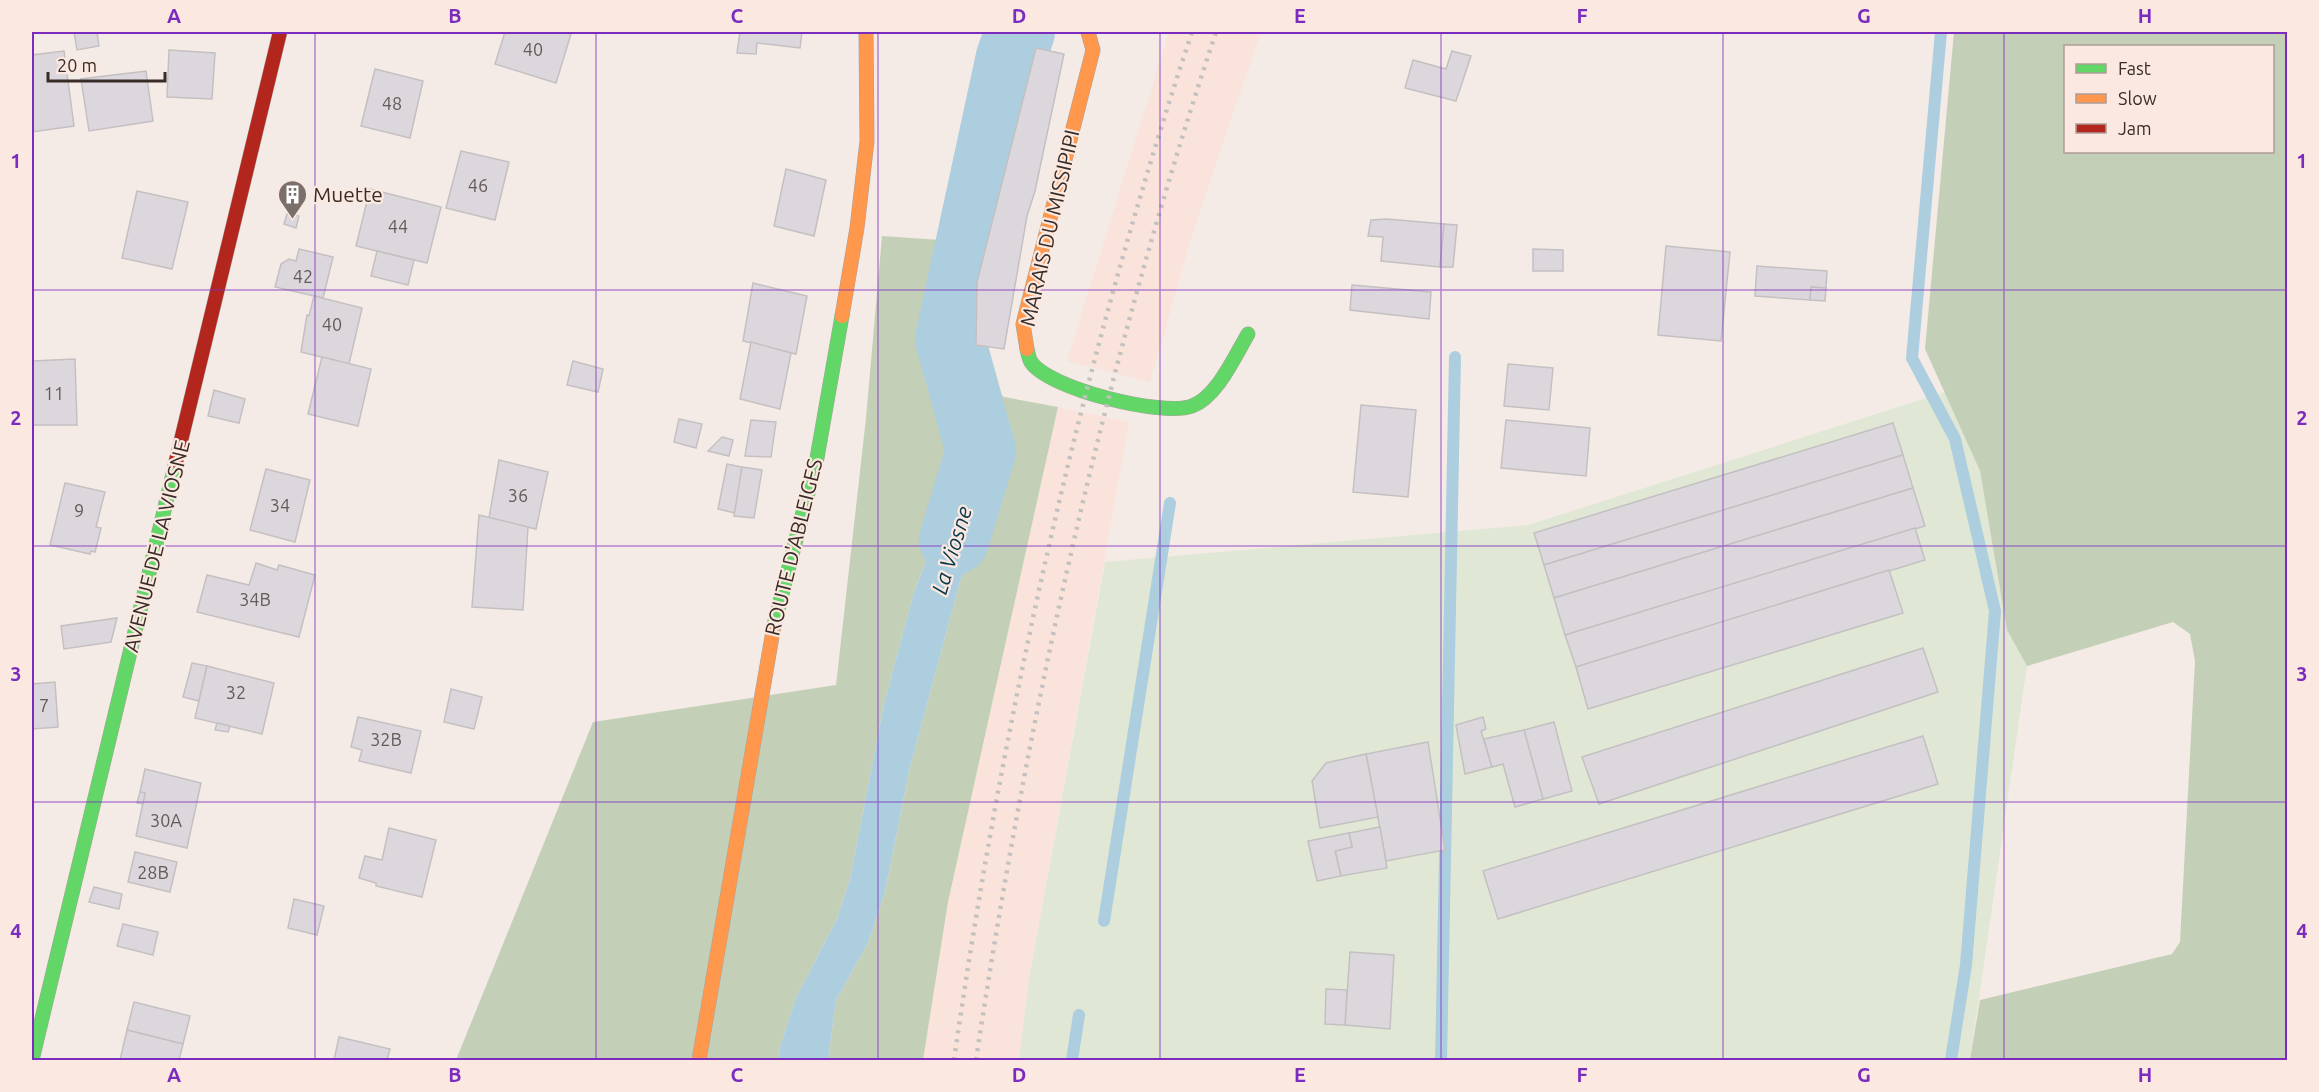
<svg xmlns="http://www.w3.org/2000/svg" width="2319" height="1092" font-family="Ubuntu,sans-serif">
<rect width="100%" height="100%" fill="#f5ebe6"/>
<g fill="#f9e3da">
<polygon points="1169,32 1261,32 1195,225 1150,382 1067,361"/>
<polygon points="1058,407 1129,422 1029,979 1019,1060 923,1060 948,902"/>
</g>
<polygon fill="#e0e8d5" points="1945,392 1980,471 2007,630 2027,666 1970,1060 1019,1060 1029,979 1105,562 1528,525"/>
<g fill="#c3d0b7" fill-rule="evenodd">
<path d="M1954,32H2287V1060H1970L1980,1000L2172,954L2180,942L2195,661L2190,634L2173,622L2027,666L2007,630L1980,471L1925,349ZM2066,46H2272V152H2066Z"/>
<polygon points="882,236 955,241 964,365 1004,397 1058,407 948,902 923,1060 828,1060 836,1000 868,943 885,892 909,771 960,581 989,521 957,447 943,519 914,592 884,704 850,879 837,919 796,998 780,1047 779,1060 456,1060 593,722 836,685 866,418"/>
</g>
<polygon fill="#accedf" points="999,444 1001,454 989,521 960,581 909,771 885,892 868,943 836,1000 828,1060 779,1060 780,1047 796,998 837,919 850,879 884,704 914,592 943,519 957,447"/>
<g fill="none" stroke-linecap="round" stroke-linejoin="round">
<g stroke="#accedf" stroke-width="12">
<polyline points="1941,32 1912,358 1955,439 1995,611 1966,965 1951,1060"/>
<polyline points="1104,921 1170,503"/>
<polyline points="1072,1060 1079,1015"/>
<polyline points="1441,1060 1455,357"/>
</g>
<polyline stroke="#accedf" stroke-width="70" points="954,540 981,451 950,339 1011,57 1020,32"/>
</g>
<g fill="#dcd7dc" stroke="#c4c0c2" stroke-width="1.5">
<polygon points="74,32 97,32 99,46 77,50"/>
<polygon points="505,32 564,32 571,34 556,83 495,64"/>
<polygon points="740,32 802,32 800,48 757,43 756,54 737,53"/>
<polygon points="1036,48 1064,54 1035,191 1027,216 1004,349 976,345 977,282"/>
<polygon points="169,50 215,53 212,99 167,97"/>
<polygon points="64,51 74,126 32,132 32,55"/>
<polygon points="1452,51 1471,56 1456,101 1405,88 1413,60 1446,69"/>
<polygon points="375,69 423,81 410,138 361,126"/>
<polygon points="146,71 153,121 89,131 81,79"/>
<polygon points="461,151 509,162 495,220 446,208"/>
<polygon points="786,169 826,180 814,236 774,226"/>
<polygon points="370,189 441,207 427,263 356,246"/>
<polygon points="137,191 188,202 172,269 122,258"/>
<polygon points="287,214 299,216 296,228 284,224"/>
<polygon points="1387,219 1444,224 1440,267 1381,261 1383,237 1368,236 1371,220"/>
<polygon points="1444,224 1457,225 1453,267 1440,267"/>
<polygon points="1666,246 1730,252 1721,341 1658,335"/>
<polygon points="299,249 333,257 323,298 275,287 281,264 289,259 296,261"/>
<polygon points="1533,249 1563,250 1563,271 1533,271"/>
<polygon points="377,251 414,260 408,285 371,276"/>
<polygon points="1757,266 1827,271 1826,288 1811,287 1810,300 1755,296"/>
<polygon points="753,283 807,296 796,354 743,341"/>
<polygon points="1352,285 1431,292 1429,319 1350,310"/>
<polygon points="1811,287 1826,288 1825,301 1810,300"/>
<polygon points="314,296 362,308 349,364 301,352 307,315 309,316"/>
<polygon points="751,342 791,353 780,409 740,399"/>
<polygon points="322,357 371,369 358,426 308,414"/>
<polygon points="75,359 77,425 32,425 32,361"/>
<polygon points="573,361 603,369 598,392 567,385"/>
<polygon points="1508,364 1553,368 1549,410 1504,406"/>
<polygon points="214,390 245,399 239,423 208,416"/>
<polygon points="1361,405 1416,410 1408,497 1353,492"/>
<polygon points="679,419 702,424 696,448 674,442"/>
<polygon points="751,420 776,422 771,457 745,456"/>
<polygon points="1506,420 1590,428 1586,476 1501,468"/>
<polygon points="1893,423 1903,455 1544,565 1534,533"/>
<polygon points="722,437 733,440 729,456 708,451"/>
<polygon points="1903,455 1913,488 1554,598 1544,565"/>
<polygon points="499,460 548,472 536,529 489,518"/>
<polygon points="727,464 742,467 735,513 718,509"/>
<polygon points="742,467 762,470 754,518 734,516"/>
<polygon points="266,469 310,480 295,542 250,530"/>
<polygon points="65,483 105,492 96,527 101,528 95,552 91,551 90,554 50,545"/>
<polygon points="1913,488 1925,526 1565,635 1554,598"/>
<polygon points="479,515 528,527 523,610 472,607"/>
<polygon points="1915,528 1925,560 1576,667 1565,635"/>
<polygon points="256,563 277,570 279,565 315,575 299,637 197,612 207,575 249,585"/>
<polygon points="1889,570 1903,613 1588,709 1576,667"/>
<polygon points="117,618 111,642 64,649 61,626"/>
<polygon points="1923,648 1938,692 1599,804 1582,757"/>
<polygon points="192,663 207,666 199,701 183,697"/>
<polygon points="207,666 274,683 262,734 195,718"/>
<polygon points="55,682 58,727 32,729 32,684"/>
<polygon points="451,689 482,697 474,729 444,722"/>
<polygon points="358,717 421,731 411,773 359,761 362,750 351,747"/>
<polygon points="1483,717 1486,729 1481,731 1492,767 1465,774 1456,725"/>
<polygon points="1554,722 1572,791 1543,799 1524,730"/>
<polygon points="217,723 230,726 228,732 215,730"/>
<polygon points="1524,730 1543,799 1515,807 1503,764 1492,767 1484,739"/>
<polygon points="1923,736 1938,784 1498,919 1483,871"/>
<polygon points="1428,742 1445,850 1386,861 1366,754"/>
<polygon points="1366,754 1378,817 1320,828 1312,781 1326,763"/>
<polygon points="145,769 201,783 187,848 136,836 145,793 140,792"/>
<polygon points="140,792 145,793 143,804 137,803"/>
<polygon points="1380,827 1387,868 1341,876 1335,851 1352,847 1349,833"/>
<polygon points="389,828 436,840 422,897 376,886 376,883 359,878 365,856 382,860"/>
<polygon points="1349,833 1352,847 1335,851 1341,876 1317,881 1308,841"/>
<polygon points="135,852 177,862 170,892 128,882"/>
<polygon points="94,887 122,894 119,909 89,902"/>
<polygon points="294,899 324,906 317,935 288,928"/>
<polygon points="123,924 158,932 153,955 117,946"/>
<polygon points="1350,952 1394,955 1390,1029 1345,1025"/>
<polygon points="1326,989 1347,990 1345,1025 1325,1024"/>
<polygon points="134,1002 190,1016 183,1044 127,1030"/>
<polygon points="127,1030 183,1044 179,1060 120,1060"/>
<polygon points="339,1037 390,1049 387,1060 334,1060"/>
</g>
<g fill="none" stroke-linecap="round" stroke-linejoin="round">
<defs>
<g id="fast">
<path d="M1027,349C1028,353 1029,359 1031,362C1049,389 1163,417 1192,406C1217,397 1235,356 1248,334"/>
<polyline points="774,625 817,458 842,316"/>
<polyline points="32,1060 176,461"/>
</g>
<g id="slow">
<polyline points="842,316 857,228 867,141 866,32"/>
<polyline points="1027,349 1023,324 1093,50 1088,32"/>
<polyline points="699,1060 774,625"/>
</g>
<polyline id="jam" points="176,461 280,32"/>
</defs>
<use href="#fast" stroke="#aba29d" stroke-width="15"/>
<use href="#slow" stroke="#aba29d" stroke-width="15"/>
<use href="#jam" stroke="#aba29d" stroke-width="15"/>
<use href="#fast" stroke="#63d668" stroke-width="14"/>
<use href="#slow" stroke="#ff974d" stroke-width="14"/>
<use href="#jam" stroke="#b3261e" stroke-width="14"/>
<g stroke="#c3c0bf" stroke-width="4.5" stroke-dasharray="3 6" stroke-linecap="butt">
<path d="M954,1060C1004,712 1081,366 1192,32"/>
<path d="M976,1060C1029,709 1104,369 1216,32"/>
</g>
</g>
<path fill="none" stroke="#7b2cbf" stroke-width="1.5" stroke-opacity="0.55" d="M315,32V1060M596,32V1060M878,32V1060M1160,32V1060M1441,32V1060M1723,32V1060M2004,32V1060M32,290H2288M32,546H2288M32,802H2288"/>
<defs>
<symbol id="building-pin" viewBox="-11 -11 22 30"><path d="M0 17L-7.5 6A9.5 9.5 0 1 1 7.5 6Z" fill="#7a6f6a" stroke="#fbe8e0"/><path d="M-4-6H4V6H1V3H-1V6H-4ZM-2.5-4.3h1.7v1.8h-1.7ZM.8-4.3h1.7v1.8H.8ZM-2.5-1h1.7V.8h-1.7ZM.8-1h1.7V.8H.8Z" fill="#fff"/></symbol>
</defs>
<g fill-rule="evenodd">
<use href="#building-pin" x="276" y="178" width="33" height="45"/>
</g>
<g text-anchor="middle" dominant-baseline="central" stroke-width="4.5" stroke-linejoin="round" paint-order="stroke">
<g font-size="18" fill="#645a58">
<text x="533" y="49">40</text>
<text x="392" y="103">48</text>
<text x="478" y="185">46</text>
<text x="398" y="226">44</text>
<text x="303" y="276">42</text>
<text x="332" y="324">40</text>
<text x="54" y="393">11</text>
<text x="518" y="495">36</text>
<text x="280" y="505">34</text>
<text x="79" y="510">9</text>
<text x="255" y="599">34B</text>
<text x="236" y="692">32</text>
<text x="44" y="705">7</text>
<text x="386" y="739">32B</text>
<text x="166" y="820">30A</text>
<text x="153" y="872">28B</text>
</g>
<g font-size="21" fill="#382c28" stroke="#fbe8e0" text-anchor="start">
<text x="313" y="194">Muette</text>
</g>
<g font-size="21" fill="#382c28" stroke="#fbe8e0">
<text transform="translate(1049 228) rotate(-77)">MARAIS DU MISSIPIPI</text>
<text transform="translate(156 546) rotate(-76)">AVENUE DE LA VIOSNE</text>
<text transform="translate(793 547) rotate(-76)">ROUTE D'ABLEIGES</text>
</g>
<g font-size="22" font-style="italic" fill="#08384b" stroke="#fbe8e0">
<text transform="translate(951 550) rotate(-73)">La Viosne</text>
</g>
</g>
<rect width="2319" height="1092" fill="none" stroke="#fbe8e0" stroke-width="66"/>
<rect x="2064" y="45" width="210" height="108" fill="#fbe8e0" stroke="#ad9d96" stroke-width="1.5"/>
<rect x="2076" y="64" width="30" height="9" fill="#63d668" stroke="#ad9d96" stroke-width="1.5"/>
<text x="2118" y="75" font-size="18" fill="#382c28">Fast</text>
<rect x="2076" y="94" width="30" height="9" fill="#ff974d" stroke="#ad9d96" stroke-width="1.5"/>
<text x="2118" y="105" font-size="18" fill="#382c28">Slow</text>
<rect x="2076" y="124" width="30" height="9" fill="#b3261e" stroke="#ad9d96" stroke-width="1.5"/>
<text x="2118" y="135" font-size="18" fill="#382c28">Jam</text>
<path d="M48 72v9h117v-9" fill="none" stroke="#382c28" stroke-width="3"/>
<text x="57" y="72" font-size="18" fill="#382c28" stroke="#fbe8e0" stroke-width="4.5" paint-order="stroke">20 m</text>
<rect x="33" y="33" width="2253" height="1026" fill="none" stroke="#7b2cbf" stroke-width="2"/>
<g font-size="20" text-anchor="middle" font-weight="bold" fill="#7b2cbf">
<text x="174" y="23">A</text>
<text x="455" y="23">B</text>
<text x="737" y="23">C</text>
<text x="1019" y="23">D</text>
<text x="1300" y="23">E</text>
<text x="1582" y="23">F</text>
<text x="1864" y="23">G</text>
<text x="2145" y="23">H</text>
<text x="16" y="168">1</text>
<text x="2302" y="168">1</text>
<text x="16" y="425">2</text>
<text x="2302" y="425">2</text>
<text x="16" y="681">3</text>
<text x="2302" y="681">3</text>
<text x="16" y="938">4</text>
<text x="2302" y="938">4</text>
<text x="174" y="1082">A</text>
<text x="455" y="1082">B</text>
<text x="737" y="1082">C</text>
<text x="1019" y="1082">D</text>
<text x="1300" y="1082">E</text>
<text x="1582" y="1082">F</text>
<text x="1864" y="1082">G</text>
<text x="2145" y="1082">H</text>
</g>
</svg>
